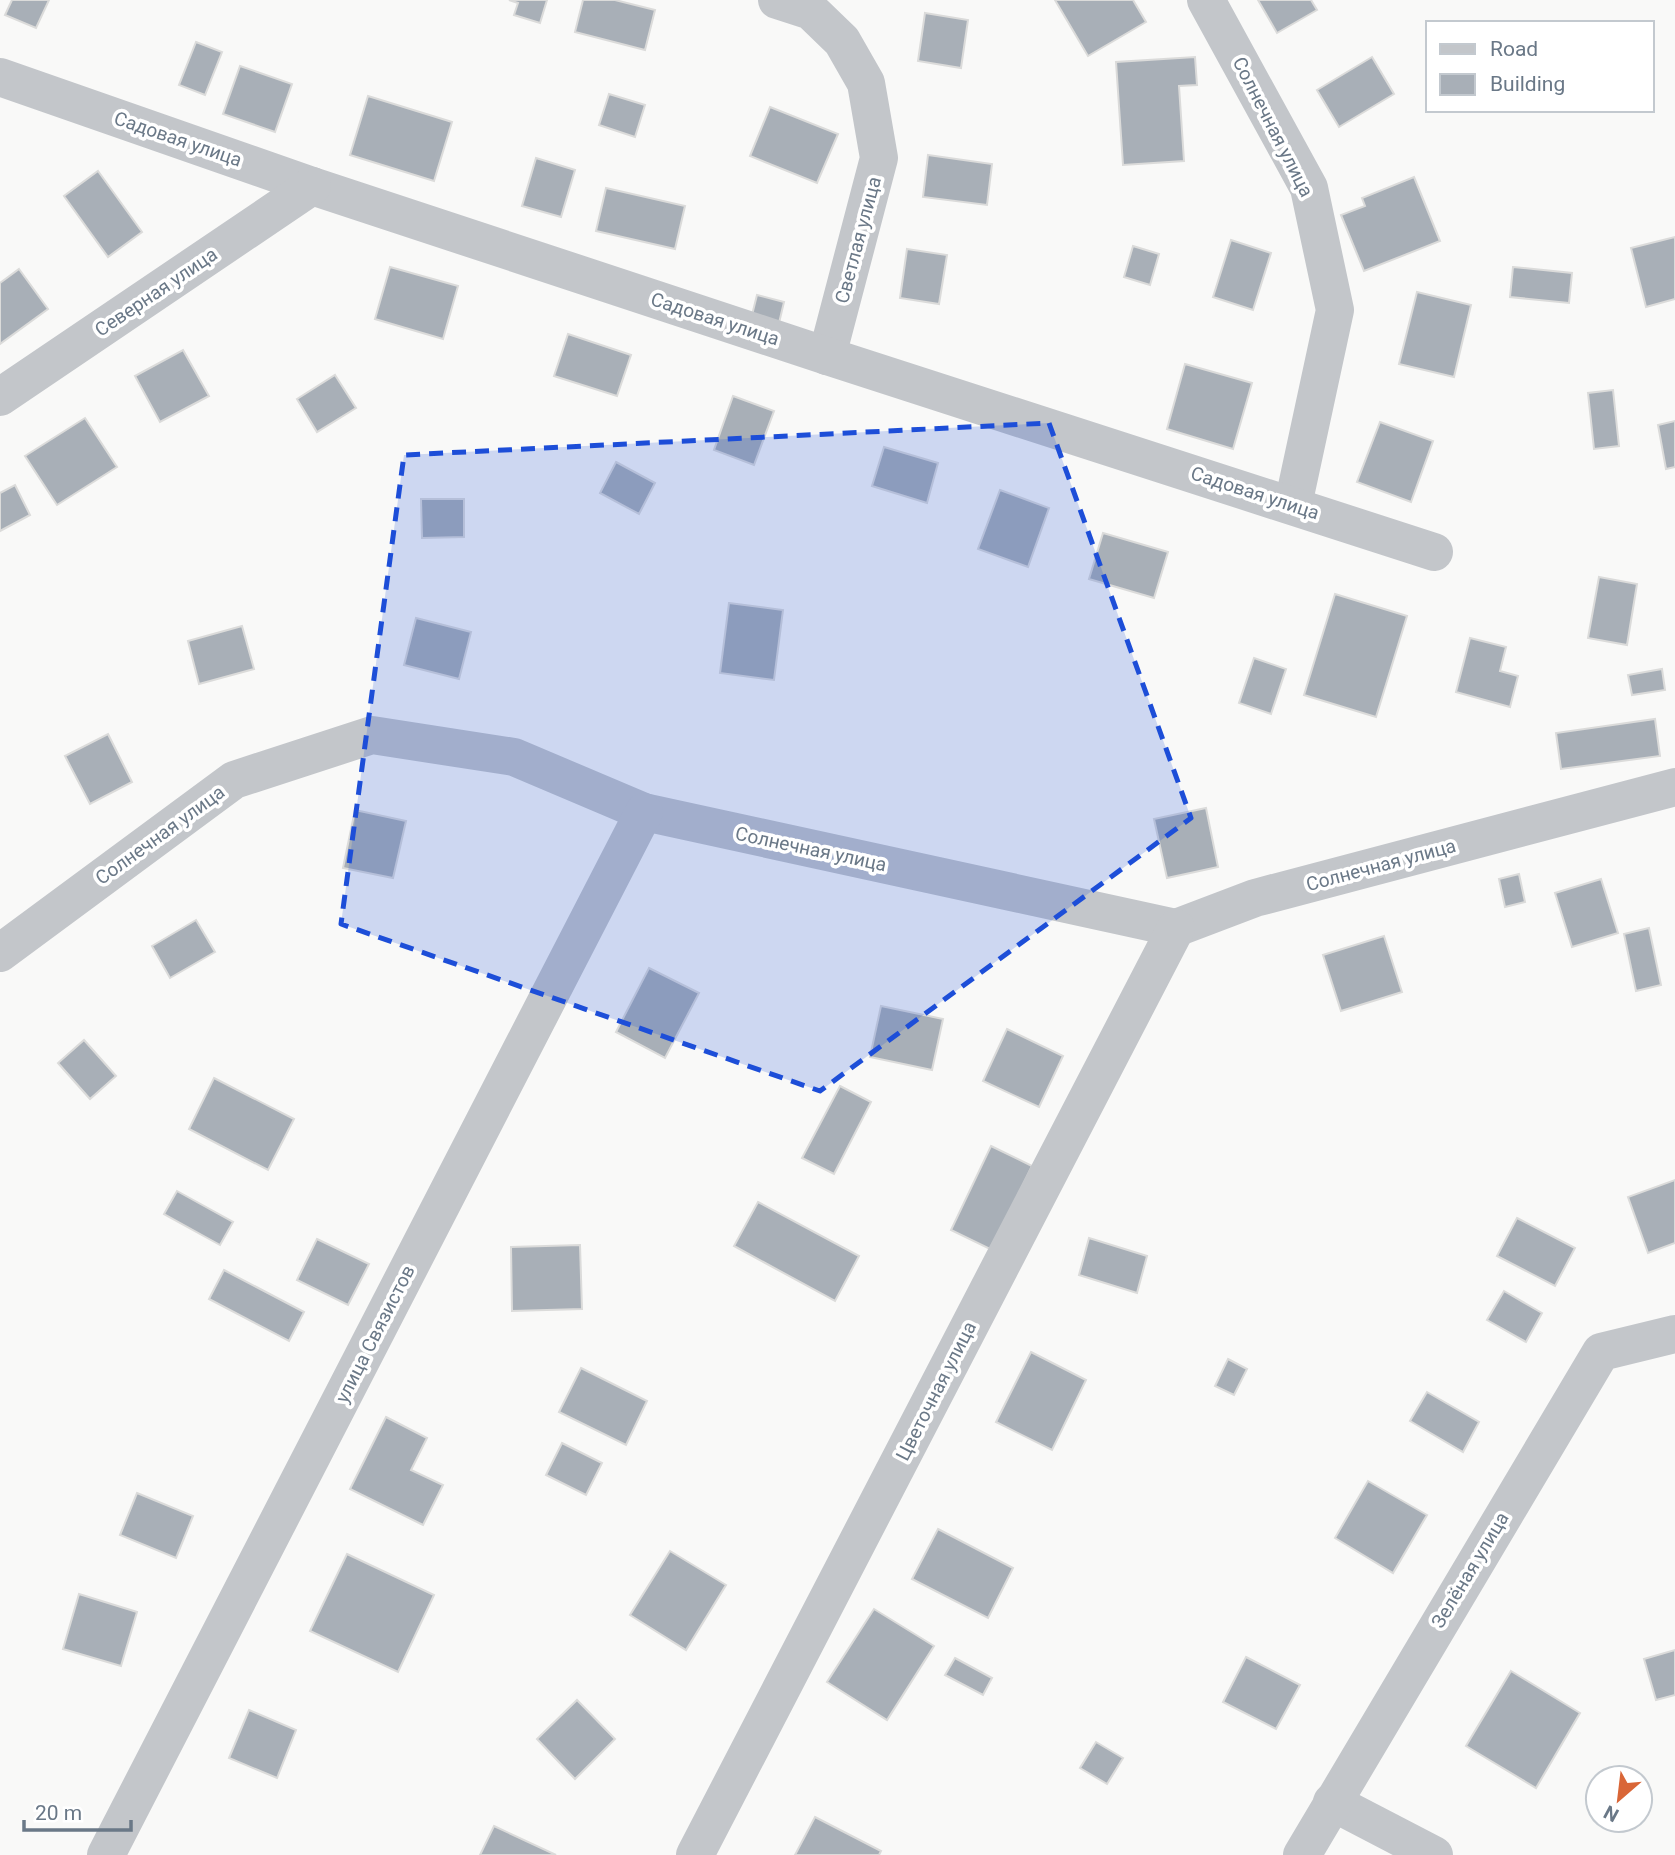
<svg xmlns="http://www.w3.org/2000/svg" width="1675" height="1855" font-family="Roboto,sans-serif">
<rect width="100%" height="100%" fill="#f9f9f8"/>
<g fill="#a8afb7" stroke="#dbdbda" stroke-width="2">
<polygon points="12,0 49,0 36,28 5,15"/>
<polygon points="509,0 547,0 540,23 514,15 518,3"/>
<polygon points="583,0 615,0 655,10 645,50 575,32"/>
<polygon points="1055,0 1133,0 1146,22 1088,56"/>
<polygon points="1258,0 1311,0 1317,10 1277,33"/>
<polygon points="925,13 968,20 961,68 918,61"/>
<polygon points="196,42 222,52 205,95 179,85"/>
<polygon points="1195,57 1197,85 1179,86 1184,161 1123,165 1116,62"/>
<polygon points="1372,57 1394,94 1339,127 1317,90"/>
<polygon points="240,66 292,84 275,132 223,114"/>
<polygon points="609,94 645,105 635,137 599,125"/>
<polygon points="368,96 452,122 434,181 350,155"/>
<polygon points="770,107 838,134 817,183 750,156"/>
<polygon points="928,155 992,164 987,205 923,197"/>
<polygon points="536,158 575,170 561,217 522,206"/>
<polygon points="98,171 142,232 108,257 64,196"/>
<polygon points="1414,177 1440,241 1364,271 1341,215 1365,206 1362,198"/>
<polygon points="606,188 685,206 675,249 596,231"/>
<polygon points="1675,237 1675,299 1646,307 1631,248"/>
<polygon points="1231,240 1271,253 1253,310 1213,297"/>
<polygon points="1133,246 1159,254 1150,285 1124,277"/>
<polygon points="907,249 947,255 939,304 900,298"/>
<polygon points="390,267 458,286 443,339 375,319"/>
<polygon points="1513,267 1572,273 1569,303 1510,297"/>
<polygon points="19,269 48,309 0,344 0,283"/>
<polygon points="1417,292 1471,305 1454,377 1399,364"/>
<polygon points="757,295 784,302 779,323 752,315"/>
<polygon points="568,334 631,355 617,396 554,376"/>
<polygon points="183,350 209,396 160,422 135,376"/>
<polygon points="1185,364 1252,383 1233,449 1167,429"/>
<polygon points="335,375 356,408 317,432 297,399"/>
<polygon points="1613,390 1619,446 1594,449 1588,393"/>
<polygon points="733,396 774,411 754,465 714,450"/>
<polygon points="85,418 117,467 57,505 25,456"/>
<polygon points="1675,421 1675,467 1666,469 1658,425"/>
<polygon points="1380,422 1433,441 1411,502 1357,482"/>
<polygon points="884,447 938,463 927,503 872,486"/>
<polygon points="616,462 655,483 639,514 600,493"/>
<polygon points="15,485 30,515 0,531 0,493"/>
<polygon points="1000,490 1049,508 1028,567 978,549"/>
<polygon points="421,499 464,499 464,537 422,538"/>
<polygon points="1103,533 1168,552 1154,598 1089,579"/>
<polygon points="1599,577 1637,584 1627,645 1588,638"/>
<polygon points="1335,594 1407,616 1376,717 1304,695"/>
<polygon points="729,603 783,610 774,680 720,673"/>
<polygon points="416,618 471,632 459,679 404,665"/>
<polygon points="242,626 254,669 199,684 188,641"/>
<polygon points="1470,638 1506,647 1500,671 1518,676 1510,707 1456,692"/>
<polygon points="1254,658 1286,669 1271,714 1239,703"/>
<polygon points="1662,669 1665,690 1632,695 1628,675"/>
<polygon points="1655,719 1660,756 1561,769 1556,733"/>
<polygon points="108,734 132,782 90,804 65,756"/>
<polygon points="1206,808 1218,867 1167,878 1154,819"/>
<polygon points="355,810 406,821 393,878 343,868"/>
<polygon points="1519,874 1525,902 1505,907 1499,879"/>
<polygon points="1601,879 1618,933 1572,947 1555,893"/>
<polygon points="196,920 215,952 170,978 152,946"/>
<polygon points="1649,928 1661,985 1636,991 1624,934"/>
<polygon points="1384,936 1402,992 1341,1011 1323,955"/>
<polygon points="649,968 699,993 665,1058 616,1032"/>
<polygon points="881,1006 943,1019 932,1070 870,1057"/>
<polygon points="1007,1029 1063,1056 1039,1107 983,1081"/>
<polygon points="84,1040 116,1076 90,1099 58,1063"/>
<polygon points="214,1078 294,1119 268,1170 189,1129"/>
<polygon points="840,1086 871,1102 834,1174 802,1158"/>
<polygon points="991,1146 1032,1166 992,1250 951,1230"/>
<polygon points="1675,1180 1675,1243 1648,1253 1628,1197"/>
<polygon points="177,1191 233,1222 220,1245 164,1214"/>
<polygon points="758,1202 859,1256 835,1301 734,1246"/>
<polygon points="1517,1218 1575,1248 1555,1286 1497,1256"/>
<polygon points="1089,1238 1147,1256 1137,1293 1079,1275"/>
<polygon points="317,1239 369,1264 348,1305 297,1280"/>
<polygon points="580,1245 582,1309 512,1311 511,1247"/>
<polygon points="224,1270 304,1312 289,1341 209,1299"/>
<polygon points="1504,1291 1542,1313 1526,1342 1487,1320"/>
<polygon points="1031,1352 1086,1380 1052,1450 996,1422"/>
<polygon points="1228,1359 1247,1369 1234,1395 1215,1386"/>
<polygon points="581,1368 647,1401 626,1445 559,1412"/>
<polygon points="1427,1392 1479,1422 1463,1452 1410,1421"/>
<polygon points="386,1417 427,1438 411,1470 443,1485 423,1525 350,1489"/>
<polygon points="562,1443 602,1463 586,1495 546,1475"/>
<polygon points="1368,1481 1427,1515 1393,1573 1335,1538"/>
<polygon points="137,1493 193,1516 176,1558 120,1535"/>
<polygon points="938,1529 1013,1568 988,1618 912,1579"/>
<polygon points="670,1551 726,1585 686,1650 630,1615"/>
<polygon points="347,1554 434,1595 398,1672 310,1631"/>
<polygon points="79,1594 137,1612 121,1666 63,1649"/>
<polygon points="874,1609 934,1646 887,1720 827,1682"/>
<polygon points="1675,1650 1675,1695 1656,1700 1644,1659"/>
<polygon points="1246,1657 1300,1685 1276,1729 1223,1702"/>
<polygon points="955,1658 992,1678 983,1695 945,1675"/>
<polygon points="1511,1671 1580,1713 1536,1788 1466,1746"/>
<polygon points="577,1700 615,1739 575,1779 537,1739"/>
<polygon points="249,1710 296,1730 277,1778 229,1758"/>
<polygon points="1096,1742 1123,1758 1107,1784 1080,1768"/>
<polygon points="815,1817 881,1851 879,1855 795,1855"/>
<polygon points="494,1826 556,1855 480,1855"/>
</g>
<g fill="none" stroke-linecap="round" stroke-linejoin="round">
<g stroke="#c3c6ca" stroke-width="38">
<polyline points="777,0 811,11 842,41 866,83 879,158 827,356"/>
<polyline points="1206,0 1309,188 1335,310 1293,505"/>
<polyline points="0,77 312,186 827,356 1434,552"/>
<polyline points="0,397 312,186"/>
<polyline points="0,953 234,780 372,735 514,757 644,812 1176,928 1255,898 1675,787"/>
<polyline points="1332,1802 1434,1855"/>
<polyline points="106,1855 644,812"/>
<polyline points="695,1855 1176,928"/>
<polyline points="1302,1855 1601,1352 1675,1334"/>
</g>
</g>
<path fill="#1d4ed8" fill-opacity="0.2" stroke="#1d4ed8" stroke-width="5" stroke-dasharray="14 9" stroke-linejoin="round" d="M1049,423L1191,818L820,1091L341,924L404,455Z"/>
<g text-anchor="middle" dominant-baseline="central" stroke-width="7" stroke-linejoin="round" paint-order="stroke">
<g font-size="19" fill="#6a7887" stroke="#fff">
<text transform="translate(1273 127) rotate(63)">Солнечная улица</text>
<text transform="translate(178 139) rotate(19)">Садовая улица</text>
<text transform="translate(858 240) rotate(-75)">Светлая улица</text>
<text transform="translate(156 292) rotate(-34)">Северная улица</text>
<text transform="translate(715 319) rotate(18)">Садовая улица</text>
<text transform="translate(1255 493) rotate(18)">Садовая улица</text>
<text transform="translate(160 835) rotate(-36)">Солнечная улица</text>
<text transform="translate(811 849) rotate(12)">Солнечная улица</text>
<text transform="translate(1381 865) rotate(-15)">Солнечная улица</text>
<text transform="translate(375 1334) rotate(-63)">улица Связистов</text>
<text transform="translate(936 1391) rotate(-63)">Цветочная улица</text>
<text transform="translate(1470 1570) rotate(-59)">Зелёная улица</text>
</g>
</g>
<rect x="1426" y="21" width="228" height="91" fill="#ffffff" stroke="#c3c9cf" stroke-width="2"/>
<rect x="1440" y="44" width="35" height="10" fill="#c3c6ca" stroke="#c3c9cf" stroke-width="2"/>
<text x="1490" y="56" font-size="21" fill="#6a7887">Road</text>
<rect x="1440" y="74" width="35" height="21" fill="#a8afb7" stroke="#c3c9cf" stroke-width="2"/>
<text x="1490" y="91" font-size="21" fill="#6a7887">Building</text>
<g transform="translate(1619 1799) rotate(208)"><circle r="33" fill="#ffffff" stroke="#c3c9cf" stroke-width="2"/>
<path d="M0-5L12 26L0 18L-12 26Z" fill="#d96637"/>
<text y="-10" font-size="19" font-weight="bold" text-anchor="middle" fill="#6a7887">N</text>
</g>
<path d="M24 1820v10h107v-10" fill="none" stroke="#6a7887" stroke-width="3.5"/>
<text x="35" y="1820" font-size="21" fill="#6a7887" stroke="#ffffff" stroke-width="5" paint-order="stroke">20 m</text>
</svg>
